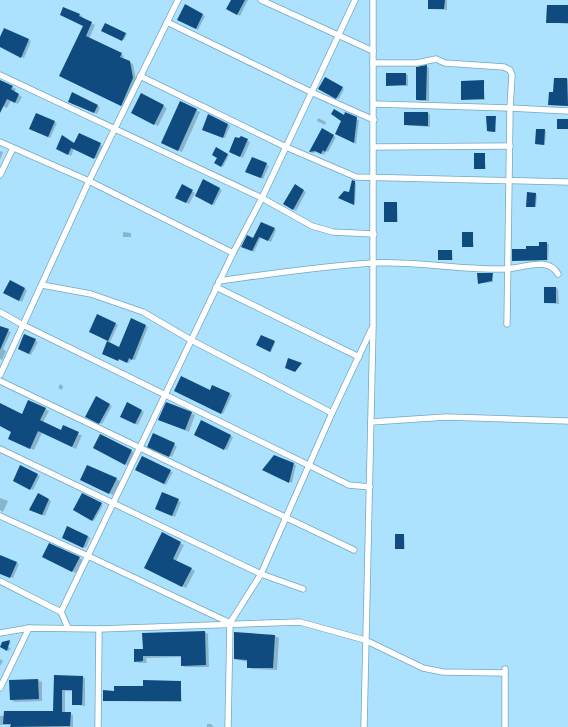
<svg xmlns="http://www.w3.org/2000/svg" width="568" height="727" font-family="Roboto,sans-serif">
<rect width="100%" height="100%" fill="#ace2fe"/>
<g fill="#0003">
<polygon points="232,0 248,0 240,16 227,9"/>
<polygon points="429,0 447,0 447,10 431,9 429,8"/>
<polygon points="185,6 205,16 198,30 178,19"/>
<polygon points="568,6 568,24 547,22"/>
<polygon points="63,8 80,15 83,17 82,19 95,25 89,39 121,54 124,56 123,59 133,64 136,80 124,107 63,78 85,26"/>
<polygon points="106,24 127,34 124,40 103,31"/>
<polygon points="0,40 28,40 31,41 24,58 0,46"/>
<polygon points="426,66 429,68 429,101 420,101 417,99"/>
<polygon points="406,74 408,75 408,86 387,85"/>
<polygon points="325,78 344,89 339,99 319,89"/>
<polygon points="554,79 568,79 568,106 549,105 554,93"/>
<polygon points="0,81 16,89 14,92 22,97 18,104 11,100 7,108 0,105"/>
<polygon points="483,81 485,100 462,99"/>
<polygon points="73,94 100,107 97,114 71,103"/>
<polygon points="142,95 167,108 158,126 136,115"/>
<polygon points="181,102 200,112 182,152 166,145"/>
<polygon points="428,113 430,115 430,127 405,125"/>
<polygon points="344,117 359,120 356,144 337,134"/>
<polygon points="495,117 496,132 489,132 488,131"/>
<polygon points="318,118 326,122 325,125 317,121"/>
<polygon points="54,122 57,123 50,138 32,130"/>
<polygon points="228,124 230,126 225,138 205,130"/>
<polygon points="322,130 336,137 328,152 326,151 324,155 318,152 312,153 310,152"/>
<polygon points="537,130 546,131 545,145 536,144"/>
<polygon points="79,134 103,146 97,159 74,148 71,156 60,150 74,145"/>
<polygon points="241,137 250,142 243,158 232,153"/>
<polygon points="216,149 229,155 223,167 215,162 218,157"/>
<polygon points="0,151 3,152 0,160"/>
<polygon points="484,154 486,169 475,168"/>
<polygon points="266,164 269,166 263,179 249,173"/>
<polygon points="204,181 222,190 214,205 196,196"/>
<polygon points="352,181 356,183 355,205 340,198 350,194"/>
<polygon points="182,186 195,193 189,204 176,197"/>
<polygon points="295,186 306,192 296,211 285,204"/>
<polygon points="528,193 537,195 536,207 529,207"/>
<polygon points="397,203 398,222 385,222"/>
<polygon points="261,223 276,230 271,242 261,237 254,252 243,246 253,239"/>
<polygon points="123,232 131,233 131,237 123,237"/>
<polygon points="472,233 474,247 465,247"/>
<polygon points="540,243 549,244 548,260 513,261 527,250 540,247"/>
<polygon points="452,251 453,260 439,260"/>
<polygon points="492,274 493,282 479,283"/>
<polygon points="10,281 27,290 22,302 5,293"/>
<polygon points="556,288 558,289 559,304 545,303"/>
<polygon points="132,320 148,327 135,360 131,359 129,363 105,355 120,348"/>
<polygon points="116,324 118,325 110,342 93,333"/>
<polygon points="0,327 11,332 3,349 6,351 2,360 0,359"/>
<polygon points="25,335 38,342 31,355 19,349"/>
<polygon points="261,336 275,343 271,352 257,345"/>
<polygon points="60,384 63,386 62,390 58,388"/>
<polygon points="178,392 229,394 232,395 223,414"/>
<polygon points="97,397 112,406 102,424 86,417"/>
<polygon points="128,403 144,412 138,425 121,416"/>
<polygon points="0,404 22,415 45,409 49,411 43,422 61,431 82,435 76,449 42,433 34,450 12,440 12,431 0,426"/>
<polygon points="191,413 195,415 189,432 159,420"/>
<polygon points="201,422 233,437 227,450 195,434"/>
<polygon points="101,435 135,453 129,466 94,448"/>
<polygon points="154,435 177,446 172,457 149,446"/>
<polygon points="293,464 296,465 292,483 264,470"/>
<polygon points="20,467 40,476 33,490 14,481"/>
<polygon points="136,470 170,471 173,472 166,485"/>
<polygon points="116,479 120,481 113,495 85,482"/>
<polygon points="38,494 51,501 45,516 33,511"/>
<polygon points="82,494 103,505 94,521 74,510"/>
<polygon points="163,494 181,502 175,517 159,510"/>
<polygon points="0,498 8,501 3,512 0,510"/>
<polygon points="162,534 184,545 176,561 195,571 186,588 149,570"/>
<polygon points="404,535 405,549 397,549"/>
<polygon points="88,536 90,538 86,548 65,539"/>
<polygon points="0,556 19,564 13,578 0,573"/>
<polygon points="79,558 83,560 76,573 46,559"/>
<polygon points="205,632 208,634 209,667 185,667 182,665 182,657 146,658 147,663 139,663 135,661 144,650"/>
<polygon points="235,633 275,636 279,638 277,670 252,669 248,667 248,662 235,659"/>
<polygon points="11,642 8,647 11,648 9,651 1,647 3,643"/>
<polygon points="0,659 3,661 0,666"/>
<polygon points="55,676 82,677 85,678 85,706 73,704 73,691 65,691 65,713 73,715 73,727 11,727 12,725 0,725 0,727 0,716 54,712"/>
<polygon points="38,680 42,682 42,701 15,702 11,700"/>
<polygon points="180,682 182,702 104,701 115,692"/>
<polygon points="207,724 211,724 214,727 207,727"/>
</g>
<g fill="#104b80">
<polygon points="231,0 245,0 237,15 226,9"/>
<polygon points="428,0 445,0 444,9 428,9"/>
<polygon points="185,4 203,14 196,29 177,20"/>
<polygon points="547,5 568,5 568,23 546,23"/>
<polygon points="63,7 80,14 79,16 92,22 86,36 122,53 120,57 130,61 133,78 121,106 59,76 83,26 60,15"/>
<polygon points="105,23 126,33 122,41 101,31"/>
<polygon points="4,28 29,39 21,58 0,47 0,37"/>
<polygon points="427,65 426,100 416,100 416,67"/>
<polygon points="386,73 406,73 406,85 386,86"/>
<polygon points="325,77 343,87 336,99 318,89"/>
<polygon points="554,78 567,78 568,106 548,105 549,92 553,92"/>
<polygon points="0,80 13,86 11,89 19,94 15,103 7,99 0,113"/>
<polygon points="484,80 484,99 461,100 461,81"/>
<polygon points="72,92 98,105 94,113 68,102"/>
<polygon points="141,93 164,105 154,125 131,113"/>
<polygon points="180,101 197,109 178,151 161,143"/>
<polygon points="334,109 344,115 345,112 357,117 354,143 335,134 341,121 331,114"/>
<polygon points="404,112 428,112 428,126 404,125"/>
<polygon points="36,113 55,121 48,137 29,129"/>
<polygon points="208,114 228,124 223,138 202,130"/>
<polygon points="486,116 496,116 495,132 487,131"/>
<rect x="557" y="119" width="11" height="10"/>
<polygon points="322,128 334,135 325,152 323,150 321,154 315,151 309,152"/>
<polygon points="536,129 545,129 544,145 535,144"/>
<polygon points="79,133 101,143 94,159 71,148 68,155 56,149 62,135 74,143"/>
<polygon points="241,136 248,139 240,157 229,152 235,137 239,138"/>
<polygon points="216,147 228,154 221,167 214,163 217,158 212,155"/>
<rect x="474" y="153" width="11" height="16"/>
<polygon points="252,157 267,163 261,178 245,172"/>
<polygon points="203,179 220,188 212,205 195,196"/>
<polygon points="352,180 355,181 354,205 338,198 344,191 349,192"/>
<polygon points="182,184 193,190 186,203 175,198"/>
<polygon points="295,184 304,190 293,210 283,204"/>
<polygon points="527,192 536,193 535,207 526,207"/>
<rect x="384" y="202" width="13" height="20"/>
<polygon points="261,222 275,228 268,241 259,237 252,251 241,247 247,235 253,238"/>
<rect x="462" y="232" width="11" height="15"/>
<polygon points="539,242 547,242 547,260 512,261 512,249 526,249 526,246 539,246"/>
<rect x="438" y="250" width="14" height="10"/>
<polygon points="477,273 493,273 492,281 478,284"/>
<polygon points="10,280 25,288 19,301 3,293"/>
<rect x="544" y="287" width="12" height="16"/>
<polygon points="97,314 116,323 108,341 89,332"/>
<polygon points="131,318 146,325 132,360 129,358 127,363 119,359 118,361 102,354 107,341 119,347"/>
<polygon points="0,326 9,329 0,350"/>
<polygon points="24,334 36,339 29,354 18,349"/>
<polygon points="261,335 275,341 270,352 256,345"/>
<polygon points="288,358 302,363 295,372 285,368"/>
<polygon points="181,376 210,390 212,385 230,393 221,414 174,391"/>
<polygon points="96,396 110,404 99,424 85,417"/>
<polygon points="28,400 46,408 40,420 61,430 63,425 79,432 72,447 38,431 30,449 8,439 11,432 0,426 0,403 22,414"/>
<polygon points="127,402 142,410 135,424 120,417"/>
<polygon points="166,402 192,412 185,430 158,420"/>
<polygon points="201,420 231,435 224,450 194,435"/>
<polygon points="153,433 175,443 169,457 147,447"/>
<polygon points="100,434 132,450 125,465 93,448"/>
<polygon points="274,455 294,463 289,483 262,470"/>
<polygon points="142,456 171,470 164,484 135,470"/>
<polygon points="20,465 38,474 30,490 13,481"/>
<polygon points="87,465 117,478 109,494 80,480"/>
<polygon points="162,492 179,499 172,516 155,509"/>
<polygon points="38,493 49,499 42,515 29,510"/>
<polygon points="82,493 102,503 92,521 73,510"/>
<polygon points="67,526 88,536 83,548 62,538"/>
<polygon points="162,532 181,542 173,559 192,568 182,587 144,568"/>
<rect x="395" y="534" width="9" height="15"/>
<polygon points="49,543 80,557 72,572 42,557"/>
<polygon points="0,555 17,562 10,578 0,574"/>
<polygon points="205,631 206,665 181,666 181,656 143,656 143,661 134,662 134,649 143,649 142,633"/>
<polygon points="234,632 275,635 273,668 247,668 247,660 234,659"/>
<polygon points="10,640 7,651 0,647 2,642"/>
<polygon points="54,675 83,676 82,705 72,705 72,690 62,690 62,712 71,712 70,726 10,727 11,724 3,724 4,711 53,711"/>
<polygon points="38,679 39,699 10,700 9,680"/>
<polygon points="143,680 181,681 181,701 103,701 103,690 114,691 114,686 143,686"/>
</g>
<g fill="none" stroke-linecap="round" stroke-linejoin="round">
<defs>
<g id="minor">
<polyline points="261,0 373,51"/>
<polyline points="167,22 311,92 374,120"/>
<polyline points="373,63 417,63 436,59 445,63 504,67 510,70 512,75 510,108 568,111"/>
<polyline points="0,75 262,198 312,226 333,232 374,234"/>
<polyline points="140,76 286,147 356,177 568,182"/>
<polyline points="374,104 510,108 507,324"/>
<polyline points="0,142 89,181 233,253"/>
<polyline points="374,147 510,146"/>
<polyline points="0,175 13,148"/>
<path d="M219,281C270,274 321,266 373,263C417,261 462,270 506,269C524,268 548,256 558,274"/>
<polyline points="42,285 91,294 143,312 191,340 332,413"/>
<polyline points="216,287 359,357"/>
<polyline points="0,312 23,325 89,181 178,0"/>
<polyline points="0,375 23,325 349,485 370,487"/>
<polyline points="0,381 354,550"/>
<polyline points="371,422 446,417 568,421"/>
<polyline points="0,449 261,574 303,589"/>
<polyline points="0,516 88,556 228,622"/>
<polyline points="0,581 61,612 68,628"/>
<polyline points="61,612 233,253 262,198 355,0"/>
<polyline points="0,633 29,628 99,629 300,622 365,640 423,668 443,672 505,673"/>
<polyline points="0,688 29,628"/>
<polyline points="98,727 99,629"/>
<polyline points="228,727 230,623 261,574 332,413 372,328"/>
<polyline points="364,727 373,326 373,0"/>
<polyline points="505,727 505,669"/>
</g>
</defs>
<use href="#minor" stroke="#73a7c2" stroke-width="7"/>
<use href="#minor" stroke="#fff" stroke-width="5.5"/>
</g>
</svg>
